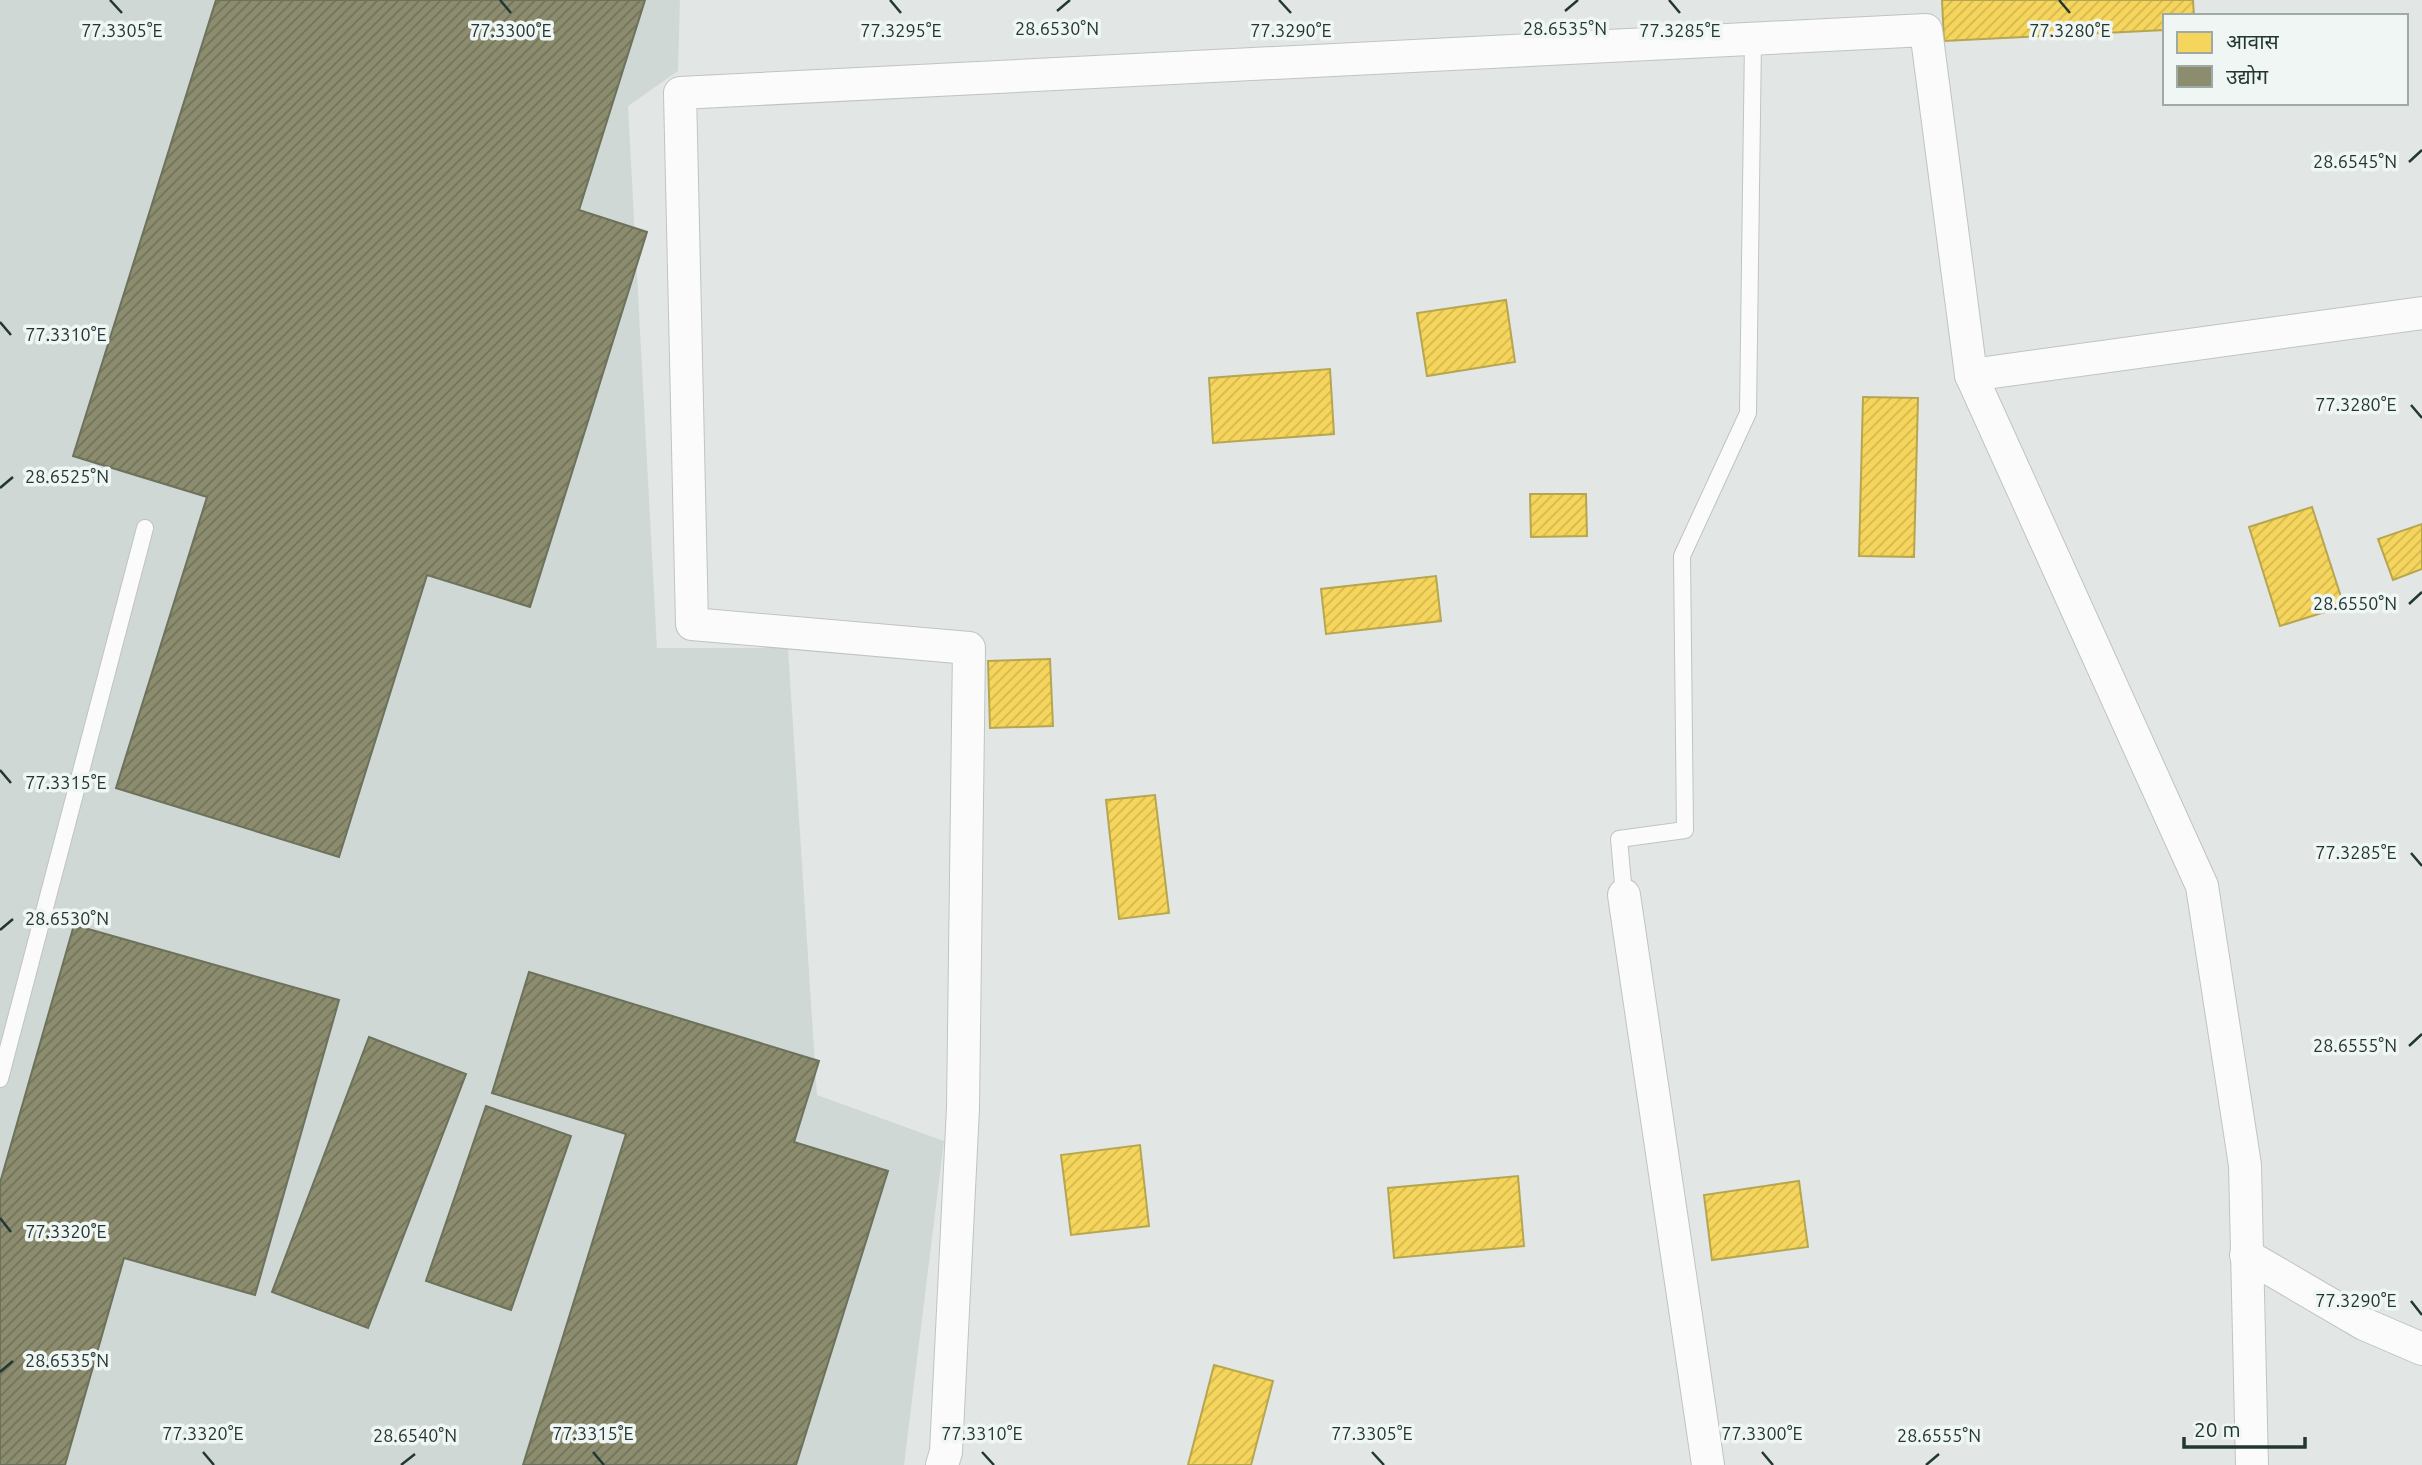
<svg xmlns="http://www.w3.org/2000/svg" width="2422" height="1465" font-family="Ubuntu,'Noto Sans Devanagari',sans-serif">
<defs>
<pattern id="homes-hatch" width="6" height="6" patternUnits="userSpaceOnUse" patternTransform="scale(1.75)"><rect width="6" height="6" fill="#f6d55c"/><path d="M-1 1l2-2M0 6l6-6M5 7l2-2" fill="none" stroke="#d3b750"/></pattern>
<pattern id="industry-hatch" width="6" height="6" patternUnits="userSpaceOnUse" patternTransform="scale(1.75)"><rect width="6" height="6" fill="#8c8c6e"/><path d="M-1 1l2-2M0 6l6-6M5 7l2-2" fill="none" stroke="#72735b"/></pattern>
</defs>
<rect width="100%" height="100%" fill="#e2e7e5"/>
<polygon fill="#d0d8d5" points="0,0 680,0 678,71 628,106 657,648 788,648 817,1095 944,1141 904,1465 0,1465"/>
<g fill="url(#homes-hatch)" stroke="#b6a650" stroke-width="2">
<polygon points="1942,0 2193,0 2194,16 2165,16 2165,30 1944,41"/>
<polygon points="1506,300 1515,362 1427,376 1417,313"/>
<polygon points="1330,369 1334,434 1213,443 1209,378"/>
<polygon points="1863,397 1918,398 1914,557 1859,556"/>
<polygon points="1530,494 1586,494 1587,536 1531,537"/>
<polygon points="2312,507 2344,606 2280,626 2249,527"/>
<polygon points="2422,524 2422,569 2393,580 2378,539"/>
<polygon points="1436,576 1441,621 1326,634 1321,589"/>
<polygon points="1050,659 1053,726 990,728 988,661"/>
<polygon points="1155,795 1169,913 1119,919 1106,800"/>
<polygon points="1140,1145 1149,1226 1071,1235 1061,1155"/>
<polygon points="1518,1176 1524,1246 1394,1258 1388,1188"/>
<polygon points="1799,1181 1808,1247 1712,1260 1704,1195"/>
<polygon points="1214,1365 1273,1381 1251,1465 1188,1465"/>
</g>
<g fill="url(#industry-hatch)" stroke="#6c725c" stroke-width="2">
<polygon points="216,0 645,0 579,210 647,232 530,607 427,575 339,857 116,788 207,497 73,456"/>
<polygon points="74,925 339,1000 255,1295 124,1258 65,1465 0,1465 0,1183"/>
<polygon points="529,972 819,1061 794,1142 888,1171 796,1465 523,1465 626,1134 492,1093"/>
<polygon points="369,1037 466,1074 368,1328 272,1292"/>
<polygon points="486,1106 571,1136 511,1310 426,1281"/>
</g>
<g fill="none" stroke-linecap="round" stroke-linejoin="round">
<defs>
<g id="service">
<polyline points="1624,895 1619,839 1685,830 1682,556 1748,413 1753,39"/>
<polyline points="0,1079 145,528"/>
</g>
<g id="minor">
<polyline points="1971,375 2202,886 2245,1165 2252,1465"/>
<polyline points="1624,895 1708,1465"/>
<polyline points="2246,1255 2364,1324 2422,1349"/>
<polyline points="942,1465 946,1452 963,1108 969,648 692,624 680,93 1926,30 1971,375 2422,313"/>
</g>
</defs>
<use href="#service" stroke="#bfc4c2" stroke-width="18"/>
<use href="#minor" stroke="#bfc4c2" stroke-width="34"/>
<use href="#service" stroke="#fbfbfb" stroke-width="16"/>
<use href="#minor" stroke="#fbfbfb" stroke-width="32"/>
</g>
<path fill="none" stroke="#223733" stroke-width="2.5" d="M110,0L122,13M500,0L511,13M890,0L901,13M1279,0L1291,13M1669,0L1680,13M2059,0L2070,13M1057,11L1070,0M1565,11L1578,0M2409,162L2422,150M0,322L11,335M2411,405L2422,418M0,488L13,477M2409,604L2422,592M0,770L11,783M2411,853L2422,866M0,930L13,919M2409,1046L2422,1034M0,1218L11,1232M2411,1301L2422,1315M0,1372L13,1361M203,1452L214,1465M593,1452L604,1465M982,1452L994,1465M1372,1452L1384,1465M1762,1452L1773,1465M401,1465L415,1454M1926,1465L1939,1454"/>
<g font-size="18" text-anchor="middle" fill="#223733" stroke="#f0f6f3" stroke-width="7" stroke-linejoin="round" paint-order="stroke">
<text x="1057" y="35">28.6530°N</text>
<text x="1565" y="35">28.6535°N</text>
<text x="122" y="37">77.3305°E</text>
<text x="511" y="37">77.3300°E</text>
<text x="901" y="37">77.3295°E</text>
<text x="1291" y="37">77.3290°E</text>
<text x="2070" y="37">77.3280°E</text>
<text x="1680" y="37">77.3285°E</text>
<text x="2355" y="168">28.6545°N</text>
<text x="66" y="341">77.3310°E</text>
<text x="2356" y="411">77.3280°E</text>
<text x="67" y="483">28.6525°N</text>
<text x="2355" y="610">28.6550°N</text>
<text x="66" y="789">77.3315°E</text>
<text x="2356" y="859">77.3285°E</text>
<text x="67" y="925">28.6530°N</text>
<text x="2355" y="1052">28.6555°N</text>
<text x="66" y="1238">77.3320°E</text>
<text x="2356" y="1307">77.3290°E</text>
<text x="67" y="1367">28.6535°N</text>
<text x="203" y="1440">77.3320°E</text>
<text x="593" y="1440">77.3315°E</text>
<text x="982" y="1440">77.3310°E</text>
<text x="1372" y="1440">77.3305°E</text>
<text x="1762" y="1440">77.3300°E</text>
<text x="415" y="1442">28.6540°N</text>
<text x="1939" y="1442">28.6555°N</text>
</g>
<rect x="2163" y="14" width="245" height="91" fill="#f0f6f3" stroke="#9eaaa6" stroke-width="2"/>
<rect x="2177" y="32" width="35" height="21" fill="#f6d55c" stroke="#9eaaa6" stroke-width="2"/>
<text x="2226" y="49" font-size="21" fill="#223733">आवास</text>
<rect x="2177" y="66" width="35" height="21" fill="#8c8c6e" stroke="#9eaaa6" stroke-width="2"/>
<text x="2226" y="84" font-size="21" fill="#223733">उद्योग</text>
<path d="M2184 1437v10h121v-10" fill="none" stroke="#223733" stroke-width="3.5"/>
<text x="2194" y="1437" font-size="21" fill="#223733" stroke="#f0f6f3" stroke-width="5" paint-order="stroke">20 m</text>
</svg>
